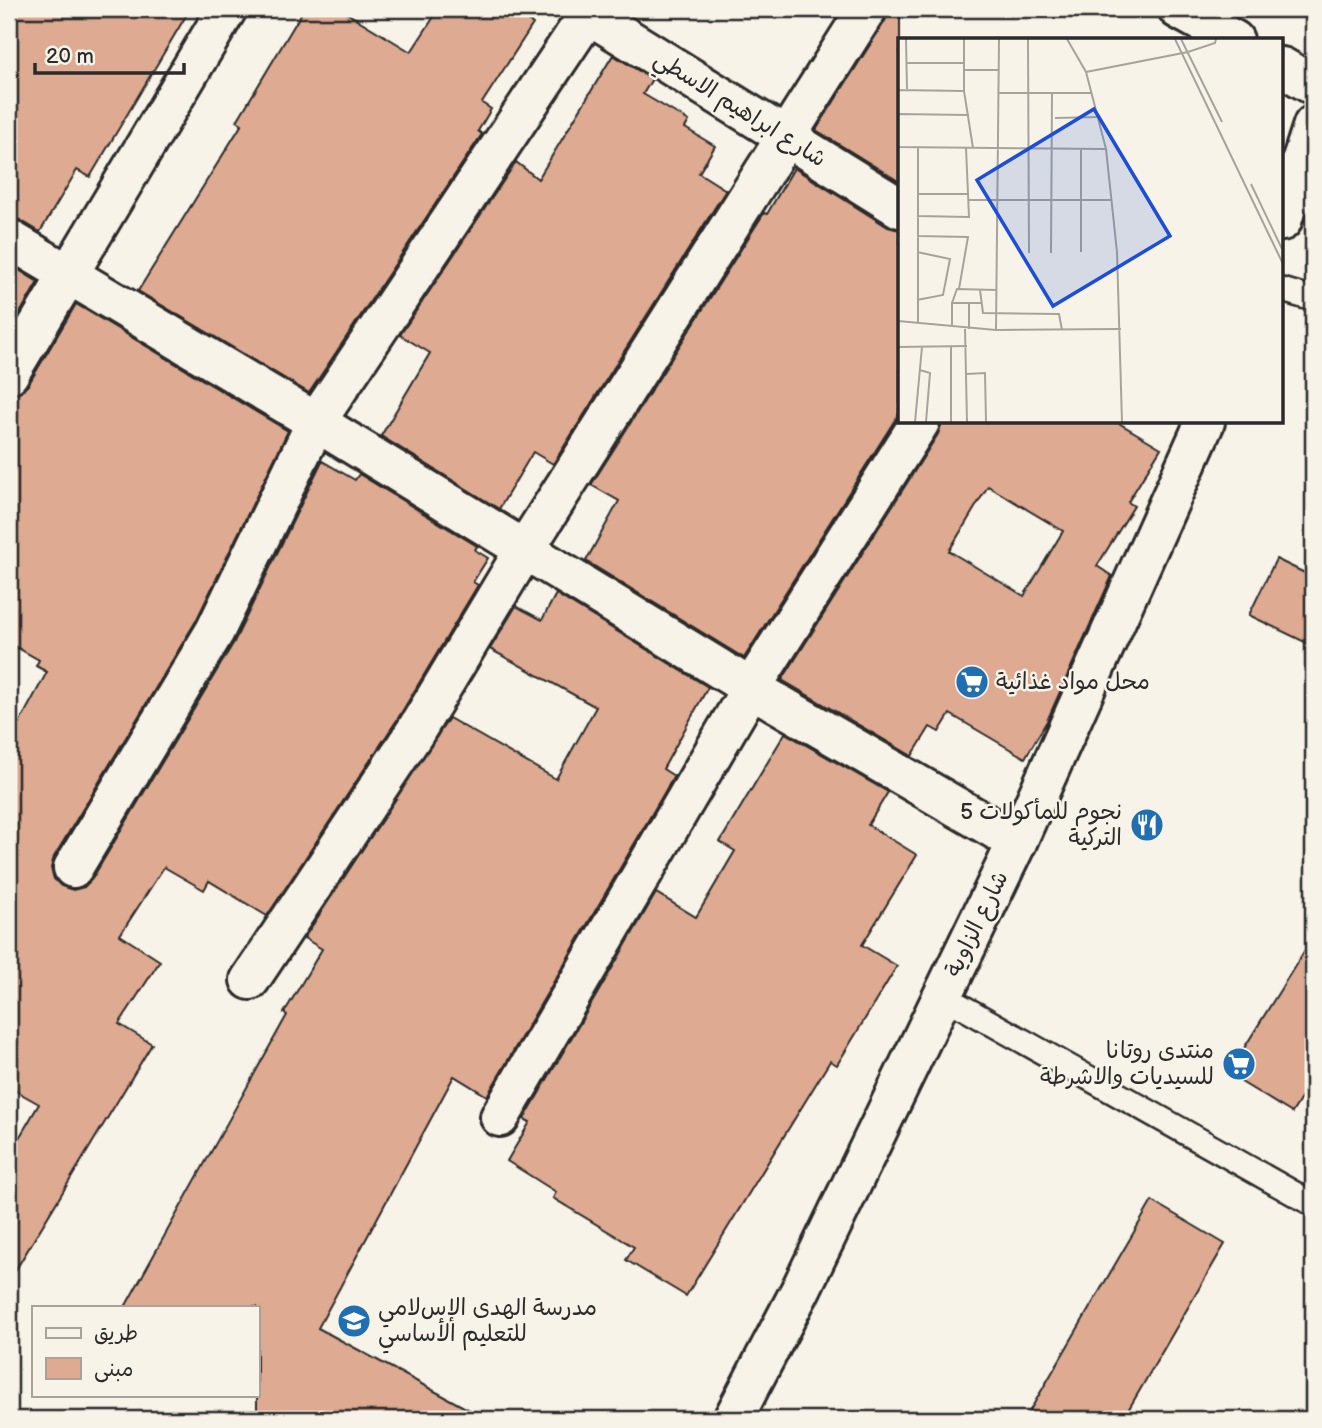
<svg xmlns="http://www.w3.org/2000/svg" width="1322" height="1428" font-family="'Balsamiq Sans','Playpen Sans Arabic',sans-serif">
<rect width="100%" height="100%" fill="#f7f3e8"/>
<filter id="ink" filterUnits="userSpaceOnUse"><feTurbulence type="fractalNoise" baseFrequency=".0143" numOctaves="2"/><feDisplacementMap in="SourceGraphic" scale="14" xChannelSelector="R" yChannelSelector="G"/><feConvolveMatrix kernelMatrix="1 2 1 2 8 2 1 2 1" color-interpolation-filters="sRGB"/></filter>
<g filter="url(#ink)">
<g fill="#deaa91" stroke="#2b2b2b" stroke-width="2" fill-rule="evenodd">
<polygon points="9,9 190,9 90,177 77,170 40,232 20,220 9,217"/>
<polygon points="304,9 340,9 411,52 439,9 510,9 533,24 482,103 491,109 478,131 482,134 309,393 138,291 242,124 237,121"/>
<polygon points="889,9 900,9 900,182 816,130 885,21"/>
<polygon points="613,55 652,79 643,94 689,121 685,128 715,146 699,173 726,190 553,464 533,452 499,509 381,436 430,353 400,335 516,162 538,179"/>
<polygon points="794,168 888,227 900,230 900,412 744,658 586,561 619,501 591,485 764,213 767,214"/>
<polygon points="9,264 38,282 9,332"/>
<polygon points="76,304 288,431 196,621 54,857 51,868 54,879 61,886 73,890 84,887 92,879 234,642 322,461 355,480 359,474 477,546 475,550 488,558 473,582 478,585 397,720 267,916 209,881 204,890 164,867 120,935 160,961 119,1024 152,1044 9,1281 9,1155 39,1104 9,1087 9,742 47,672 36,666 39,660 9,643 9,396 19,393 28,385"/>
<path d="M942,422H1117L1161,448L1128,502L1134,506L1097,566L1112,576L1047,721L1025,758L950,714L939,732L930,727L912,756L782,680L938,434ZM988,486L1063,531L1024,596L949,551Z"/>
<polygon points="1276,559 1313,577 1313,646 1249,615"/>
<polygon points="556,594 708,687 663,769 674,776 487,1096 454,1076 318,1328 486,1419 257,1419 257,1307 125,1307 287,1015 284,1013 322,949 304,938 449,718 556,779 596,707 490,649 516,606 542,620"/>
<polygon points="785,733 888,792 868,825 917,855 862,945 897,966 837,1065 830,1061 686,1296 626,1260 634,1247 553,1198 556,1192 507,1161 530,1122 524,1119 656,893 696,917 735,851 720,842"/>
<polygon points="1313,937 1313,1079 1292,1113 1228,1074"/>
<polygon points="1152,1201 1225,1244 1123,1419 1025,1419"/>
</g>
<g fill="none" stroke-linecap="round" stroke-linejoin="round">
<defs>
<g id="service">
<polyline points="1282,290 1313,299"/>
<polyline points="943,996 1311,1203"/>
</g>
<g id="minor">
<polyline points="580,9 900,208"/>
<polyline points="1178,9 1234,40"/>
<polyline points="1282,67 1313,85"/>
<polyline points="9,239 316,422 751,688 1017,842"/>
<polyline points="9,374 227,9"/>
<polyline points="73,868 215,631 316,422 592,9"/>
<polyline points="250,980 415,732 525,549 867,9"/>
<polyline points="500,1117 751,688 920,422"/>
</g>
<g id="secondary">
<polyline points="1282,221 1313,125"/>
<polyline points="733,1419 800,1291 1017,842 1205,422"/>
</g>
</defs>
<use href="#service" stroke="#2b2b2b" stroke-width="28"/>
<use href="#minor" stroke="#2b2b2b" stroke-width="44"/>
<use href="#secondary" stroke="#2b2b2b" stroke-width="44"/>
<use href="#service" stroke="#f7f3e8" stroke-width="23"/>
<use href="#minor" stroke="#f7f3e8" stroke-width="38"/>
<use href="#secondary" stroke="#f7f3e8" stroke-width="38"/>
</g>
</g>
<defs>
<symbol id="supermarket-disc" viewBox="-11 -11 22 22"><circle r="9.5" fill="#1f6fb2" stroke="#f7f3e8"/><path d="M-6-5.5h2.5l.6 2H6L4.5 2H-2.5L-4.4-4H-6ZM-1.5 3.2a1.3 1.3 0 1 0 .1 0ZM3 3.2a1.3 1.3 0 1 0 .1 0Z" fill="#fff"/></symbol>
<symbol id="restaurant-disc" viewBox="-11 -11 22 22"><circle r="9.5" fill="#1f6fb2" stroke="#f7f3e8"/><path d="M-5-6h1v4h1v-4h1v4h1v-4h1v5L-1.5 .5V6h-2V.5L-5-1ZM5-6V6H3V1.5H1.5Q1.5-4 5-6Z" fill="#fff"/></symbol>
<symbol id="school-disc" viewBox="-11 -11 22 22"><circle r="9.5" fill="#1f6fb2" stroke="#f7f3e8"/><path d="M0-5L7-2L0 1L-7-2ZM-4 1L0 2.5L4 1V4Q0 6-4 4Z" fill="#fff"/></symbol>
</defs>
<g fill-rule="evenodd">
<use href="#supermarket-disc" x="953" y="663" width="38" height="38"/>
<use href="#restaurant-disc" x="1128" y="806" width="38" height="38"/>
<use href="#supermarket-disc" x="1220" y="1045" width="38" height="38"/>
<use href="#school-disc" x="335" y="1302" width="38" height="38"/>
</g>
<g text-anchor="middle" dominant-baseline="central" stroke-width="5" stroke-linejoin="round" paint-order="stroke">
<g font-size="23" fill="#2b2b2b" stroke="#f7f3e8">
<text transform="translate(740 109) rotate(32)">شارع ابراهيم الاسطي</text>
<text transform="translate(977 924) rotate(-64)">شارع الزاوية</text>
</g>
<g font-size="23" fill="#2b2b2b" stroke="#f7f3e8" text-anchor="start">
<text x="996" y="682">محل مواد غذائية</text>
<text x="1122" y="812" text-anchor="end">5 نجوم للمأكولات<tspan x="1122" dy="26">التركية</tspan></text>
<text x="1214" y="1051" text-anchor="end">منتدى روتانا<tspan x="1214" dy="26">للسيديات والاشرطة</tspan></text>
<text x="378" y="1308">مدرسة الهدى الإسﻻمي<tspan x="378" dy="26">للتعليم الأساسي</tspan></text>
</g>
</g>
<g transform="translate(898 38)">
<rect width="385" height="385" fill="#f7f3e8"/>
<path fill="none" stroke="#a5a39c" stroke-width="2" d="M8,1L9,51M66,1V53L75,110M130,1L131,215M169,1L188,34L208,111L219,214L224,384M277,1L385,226M283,1L324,84M8,25H65M66,32H101M188,34L290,14L317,5L318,1M0,41V109L208,111M0,52L66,53M101,55H194M1,76L71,77M157,80L201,79M353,146L385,213M20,156H69M71,162H214M19,178L71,179L68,110M19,198L70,199L61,251M19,214L52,221L45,257L19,262M183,214V112M153,215L154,54M82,252L85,275L161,276L164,292M54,265L59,251L98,252M71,265V291M0,283L98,292L223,291M20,284V109M54,289V265H83M67,291L69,384M98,292L101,1M53,308V384M0,309L69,308M0,331V365M22,332L32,335L28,384M68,336L87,335L88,384M17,384L24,309"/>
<path fill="#1d4ed8" fill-opacity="0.15" stroke="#1d4ed8" stroke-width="3.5" d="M196,71L272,198L155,268L79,142Z"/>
<rect width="385" height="385" fill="none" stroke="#2b2b2b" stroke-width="3.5"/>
</g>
<rect width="1322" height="1428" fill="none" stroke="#f7f3e8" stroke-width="35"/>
<rect x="18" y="18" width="1287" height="1393" fill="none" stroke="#2b2b2b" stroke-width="2.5" filter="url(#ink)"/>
<rect x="32" y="1306" width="228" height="91" fill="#f7f3e8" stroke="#a5a39c" stroke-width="2"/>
<rect x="46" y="1328" width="35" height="10" fill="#f7f3e8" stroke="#a5a39c" stroke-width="2"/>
<text x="94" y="1340" font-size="21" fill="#2b2b2b">طريق</text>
<rect x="46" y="1358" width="35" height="21" fill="#deaa91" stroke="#a5a39c" stroke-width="2"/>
<text x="94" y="1376" font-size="21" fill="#2b2b2b">مبنى</text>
<path d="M35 63v10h149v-10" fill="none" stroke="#2b2b2b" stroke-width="3.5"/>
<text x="46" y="63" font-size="21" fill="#2b2b2b" stroke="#f7f3e8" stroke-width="5" paint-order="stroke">20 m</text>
</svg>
